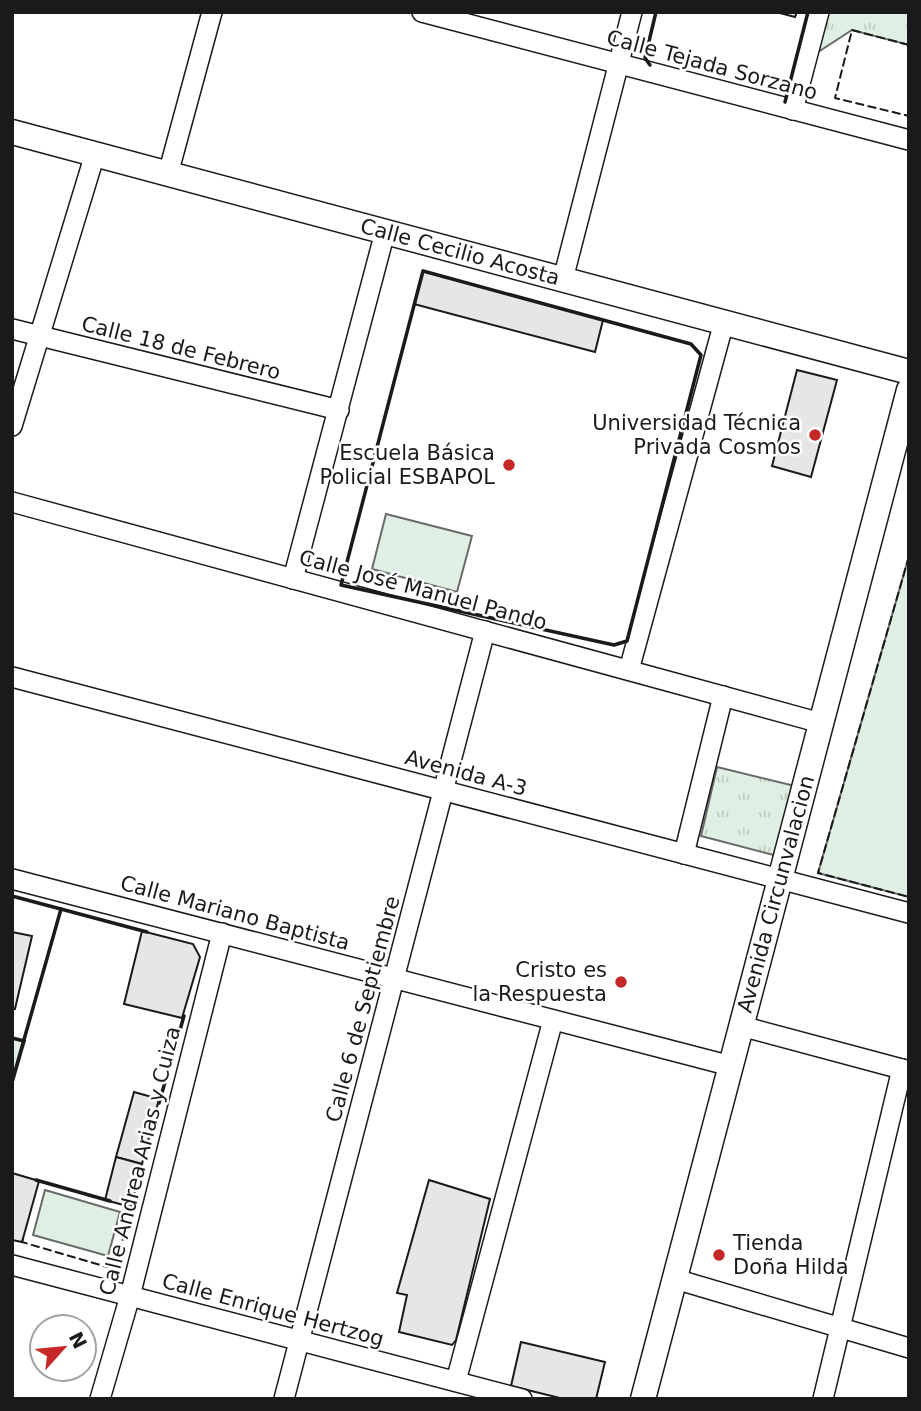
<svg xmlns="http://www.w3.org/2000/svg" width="921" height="1411" font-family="'DejaVu Sans',sans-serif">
<defs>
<pattern id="park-tufts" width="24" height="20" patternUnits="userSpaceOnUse" patternTransform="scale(1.75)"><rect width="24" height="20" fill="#e0efe3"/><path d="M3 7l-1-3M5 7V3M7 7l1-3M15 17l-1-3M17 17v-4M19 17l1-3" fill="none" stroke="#c0ccc2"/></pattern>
</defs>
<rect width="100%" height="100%" fill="#fff"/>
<g fill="#e0efe3" stroke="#6a6a6a" stroke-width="2">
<polygon points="386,514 472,536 457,592 372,569"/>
<polygon points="909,556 909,897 818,873"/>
<polygon points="45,1190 120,1212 108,1256 33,1235"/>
</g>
<g fill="url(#park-tufts)" stroke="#6a6a6a" stroke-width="2">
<polygon points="828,12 909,12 909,45 852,30 818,52"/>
<polygon points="717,767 799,787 785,858 701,836"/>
<polygon points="12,1038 25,1041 12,1085"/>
</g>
<g fill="#e6e6e6" stroke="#1a1a1a" stroke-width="2">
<polygon points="776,12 797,12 795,17"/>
<polygon points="423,271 603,320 595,352 414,304"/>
<polygon points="797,370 837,380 811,477 772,466"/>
<polygon points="142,931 193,944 200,957 182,1018 124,1004"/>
<polygon points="12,932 32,936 15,1009 12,1008"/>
<polygon points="134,1092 159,1099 142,1164 116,1157"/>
<polygon points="116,1157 142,1164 131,1207 105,1200"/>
<polygon points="12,1173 39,1181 22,1242 12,1240"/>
<polygon points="429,1180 490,1199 456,1340 452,1345 399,1332 407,1295 397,1293"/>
<polygon points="521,1342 605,1362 596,1399 564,1399 511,1386"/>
</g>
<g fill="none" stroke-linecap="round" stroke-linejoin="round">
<defs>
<g id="minor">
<polyline points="422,12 909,140"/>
<polyline points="793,110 819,12"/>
<polyline points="168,174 212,12"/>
<polyline points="563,279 632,12"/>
<polyline points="12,329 339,410"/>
<polyline points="12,426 95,154"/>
<polyline points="12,502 821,723"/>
<polyline points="293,579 385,232"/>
<polyline points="629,670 724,322"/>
<polyline points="12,677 909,913"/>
<polyline points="684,854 723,696"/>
<polyline points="12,879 731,1066"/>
<polyline points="741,1026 909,1071"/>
<polyline points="12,1265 522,1399"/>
<polyline points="675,1279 909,1348"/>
<polyline points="456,1381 553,1020"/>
<polyline points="100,1399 130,1296 222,933"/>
<polyline points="284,1399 485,631"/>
<polyline points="823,1399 902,1069"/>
</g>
<g id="tertiary">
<polyline points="12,132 909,372"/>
<polyline points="643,1399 909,390"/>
</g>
</defs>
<use href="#minor" stroke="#1a1a1a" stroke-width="22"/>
<use href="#tertiary" stroke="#1a1a1a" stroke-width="27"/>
<use href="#minor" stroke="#fff" stroke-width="19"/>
<use href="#tertiary" stroke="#fff" stroke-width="24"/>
<g stroke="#1a1a1a" stroke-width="2" stroke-dasharray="9 3.5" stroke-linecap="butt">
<polyline points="909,45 852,30 835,98 909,116"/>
<polyline points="909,556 818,873 909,897"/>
<polyline points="23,1239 22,1242 107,1267 117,1262 131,1207"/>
</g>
<g stroke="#1a1a1a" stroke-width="3.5">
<polyline points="650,65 645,58 656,12"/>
<polyline points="785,102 808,12"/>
<polygon points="423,271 691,344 701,355 627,641 614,645 341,585"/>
<polyline points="12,896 147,932"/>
<polyline points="12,1038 24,1041"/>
<polyline points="12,1082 61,909"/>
<polyline points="159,1103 184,1016"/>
<polyline points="36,1180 110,1201"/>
</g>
</g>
<g fill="#c62828" stroke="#fff" stroke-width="2.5">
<circle cx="815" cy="435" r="7"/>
<circle cx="509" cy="465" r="7"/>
<circle cx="621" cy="982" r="7"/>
<circle cx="719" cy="1255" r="7"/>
</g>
<g text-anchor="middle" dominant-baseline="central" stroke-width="5" stroke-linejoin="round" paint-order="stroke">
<g font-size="21" fill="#1a1a1a" stroke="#fff">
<text transform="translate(712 65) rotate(15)">Calle Tejada Sorzano</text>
<text transform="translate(460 252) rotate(15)">Calle Cecilio Acosta</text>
<text transform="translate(181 348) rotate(14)">Calle 18 de Febrero</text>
<text transform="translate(423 590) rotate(15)">Calle José Manuel Pando</text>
<text transform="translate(466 773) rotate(15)">Avenida A-3</text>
<text transform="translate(776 894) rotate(-75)">Avenida Circunvalacion</text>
<text transform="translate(235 913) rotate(15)">Calle Mariano Baptista</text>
<text transform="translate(363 1009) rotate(-75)">Calle 6 de Septiembre</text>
<text transform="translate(140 1161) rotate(-76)">Calle Andrea Arias y Cuiza</text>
<text transform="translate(273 1310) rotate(15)">Calle Enrique Hertzog</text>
</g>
<g font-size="21" fill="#1a1a1a" stroke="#fff" text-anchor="end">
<text x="801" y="423">Universidad Técnica<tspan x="801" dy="24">Privada Cosmos</tspan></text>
<text x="495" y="453">Escuela Básica<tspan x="495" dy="24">Policial ESBAPOL</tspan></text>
<text x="607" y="970">Cristo es<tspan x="607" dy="24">la Respuesta</tspan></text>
<text x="733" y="1243" text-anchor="start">Tienda<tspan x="733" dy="24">Doña Hilda</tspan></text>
</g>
</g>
<rect width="921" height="1411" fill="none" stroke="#1a1a1a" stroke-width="28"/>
<g transform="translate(63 1348) rotate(63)"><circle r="33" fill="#ffffff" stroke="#a3a3a3" stroke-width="2"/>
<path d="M0-5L12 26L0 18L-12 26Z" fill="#c62828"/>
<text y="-10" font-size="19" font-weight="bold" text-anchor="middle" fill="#1a1a1a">N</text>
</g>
</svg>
